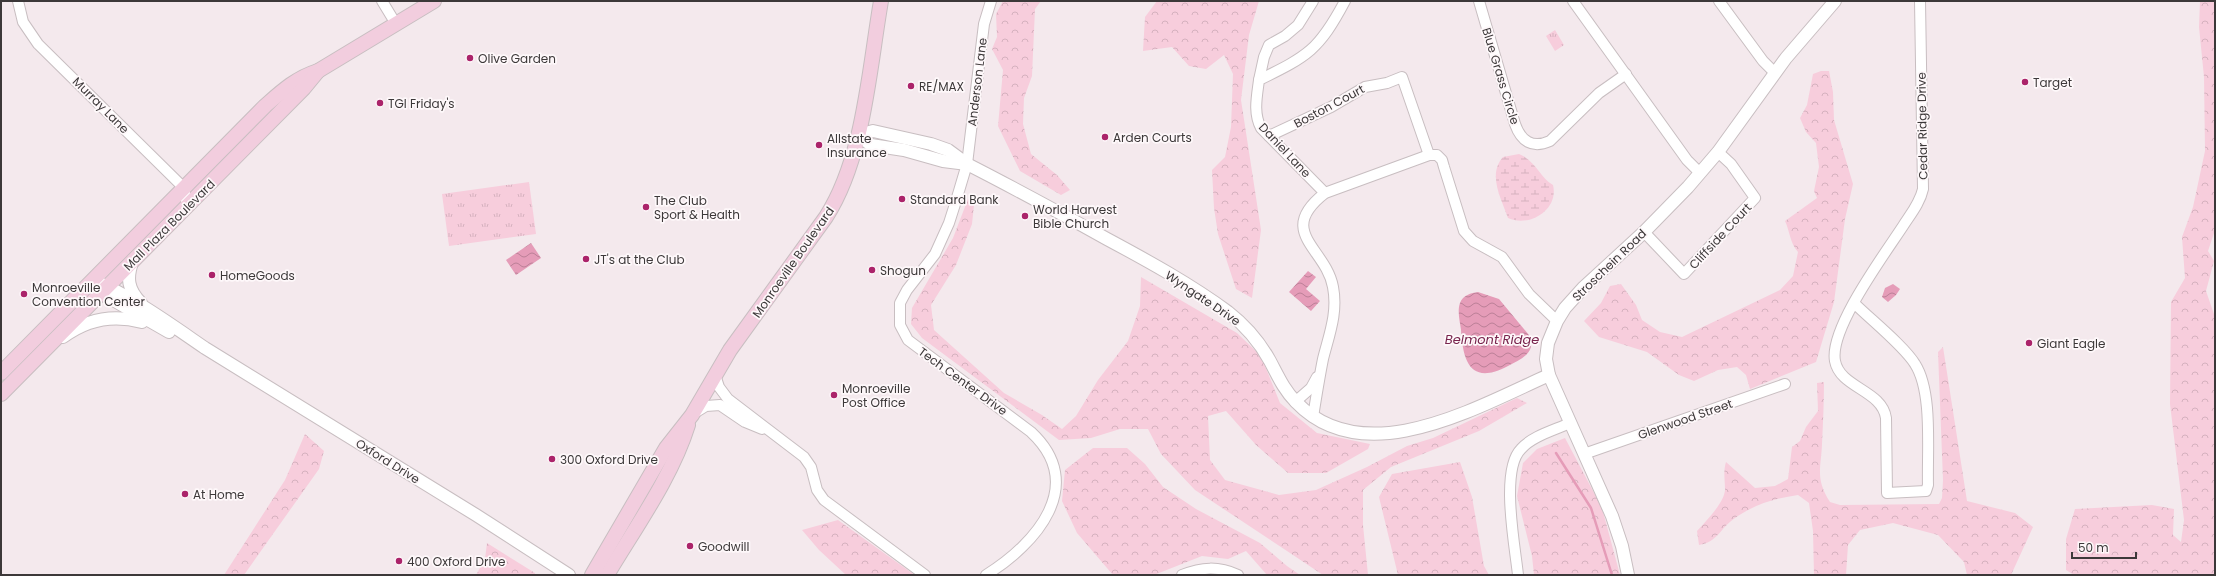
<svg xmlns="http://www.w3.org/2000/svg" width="2216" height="576" font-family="Poppins,sans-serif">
<defs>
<pattern id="forest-crowns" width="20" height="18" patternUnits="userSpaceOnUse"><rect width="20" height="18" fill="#f7cddc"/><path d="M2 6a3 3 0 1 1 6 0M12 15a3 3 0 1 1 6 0" fill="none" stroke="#d5b1be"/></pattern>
<pattern id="wetland-marsh" width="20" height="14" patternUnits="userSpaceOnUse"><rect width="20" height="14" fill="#f7cddc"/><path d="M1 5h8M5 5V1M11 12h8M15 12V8" fill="none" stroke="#d5b1be"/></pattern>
<pattern id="park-tufts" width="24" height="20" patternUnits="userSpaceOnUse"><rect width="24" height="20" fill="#f7cddc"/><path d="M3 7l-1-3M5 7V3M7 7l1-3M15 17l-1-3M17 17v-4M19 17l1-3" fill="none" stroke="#d5b1be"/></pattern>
<pattern id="water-waves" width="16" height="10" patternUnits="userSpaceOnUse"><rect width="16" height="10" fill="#e59cb8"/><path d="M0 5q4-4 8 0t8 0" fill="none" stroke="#bb8097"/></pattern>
</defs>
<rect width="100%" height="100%" fill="#f4e9ed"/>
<g fill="url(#forest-crowns)">
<polygon points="1003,1 1041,1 1035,9 1032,76 1024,98 1023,124 1031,154 1057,175 1070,190 1061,195 1020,171 998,126 1003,70 992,49 997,37 996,14"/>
<polygon points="1157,1 1259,1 1249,35 1241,100 1261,230 1252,298 1236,289 1218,234 1214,208 1212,170 1225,157 1231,127 1233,74 1224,55 1206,69 1189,66 1172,47 1143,51 1145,17"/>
<polygon points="2200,1 2215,1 2215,230 2208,251 2214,261 2206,291 2215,317 2215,575 2074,575 2066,570 2066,539 2075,509 2152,505 2174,509 2173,535 2181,542 2184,520 2170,404 2171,302 2185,278 2182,237 2193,207 2205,151 2204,77 2199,27"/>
<path d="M1821,71H1829L1833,92L1834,120L1853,184L1845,219L1834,302L1816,362L1750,389L1746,375L1737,367L1718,370L1694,381L1679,375L1647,352L1599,337L1584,321L1601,303L1610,286L1621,284L1636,305L1642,320L1660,332L1682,337L1780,290L1793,276L1798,252C1790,243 1790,232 1785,221L1817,198L1814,191L1819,167L1816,143L1806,132L1800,118L1807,105L1813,74Z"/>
<polygon points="968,199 974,205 972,224 956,265 931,305 934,330 1004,393 1042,415 1062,429 1076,416 1098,380 1128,341 1140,306 1141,277 1237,333 1261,356 1280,403 1317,433 1370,444 1368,449 1326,473 1288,473 1256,445 1226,411 1208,416 1210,460 1225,480 1279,495 1316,490 1367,467 1407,446 1433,438 1517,398 1527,403 1479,431 1391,467 1363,490 1363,525 1368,575 1323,575 1287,551 1195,490 1161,454 1148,429 1120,429 1091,438 1059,440 922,338 911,324 912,308 953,238"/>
<path d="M1943,347L1967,501L2015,513L2033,527L2011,575H1967L1964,562L1938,535L1893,523L1860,530L1848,545L1846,575H1814L1813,531L1809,503L1798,495C1776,498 1753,505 1735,518C1720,528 1718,542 1699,545L1697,531C1706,521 1724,503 1725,490C1725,479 1723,472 1726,462L1755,488L1775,486L1788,479L1792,447L1800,441L1806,427L1818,411L1817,383L1824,382C1824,402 1823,423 1822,444C1821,469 1815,478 1830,502L1840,505L1939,504L1942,498L1943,480L1938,352Z"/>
<polygon points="305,434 324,451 319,469 244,575 224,575 285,480"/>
<polygon points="1565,438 1602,508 1620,575 1534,575 1532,556 1517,496 1523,463 1537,449"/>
<polygon points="1093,448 1127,448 1145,464 1163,487 1196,509 1260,543 1287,566 1300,575 1267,575 1246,551 1228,559 1202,556 1154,575 1113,575 1077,533 1062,501 1065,470"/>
<polygon points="1460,462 1472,497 1484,566 1489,575 1398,575 1379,497 1392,474"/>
<polygon points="838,520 909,571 915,575 846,575 819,550 802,530"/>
<polygon points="487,543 535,573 535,575 476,575 485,559"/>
</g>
<path fill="url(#wetland-marsh)" d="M1519,154C1536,161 1540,178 1553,185C1559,209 1530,228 1508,218C1502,200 1487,175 1503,157Z"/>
<g fill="url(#park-tufts)">
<polygon points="1555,30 1564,45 1555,51 1546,36"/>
<polygon points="529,182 536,234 449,246 442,194"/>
</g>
<g fill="url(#water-waves)">
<polygon points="531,243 541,258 516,275 506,260"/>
<polygon points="1308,271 1316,277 1306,289 1320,301 1311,311 1289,292"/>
<polygon points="1893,284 1900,289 1896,295 1888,302 1882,297 1885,288"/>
<path d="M1478,292L1499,299L1529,335L1531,347C1528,357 1517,361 1508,366C1472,385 1463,364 1461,330C1460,322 1457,311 1460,303C1463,295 1471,293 1478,292Z"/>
</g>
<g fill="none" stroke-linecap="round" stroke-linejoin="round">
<polyline stroke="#e59cb8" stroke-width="2.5" points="1556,453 1591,508 1612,575"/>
<defs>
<g id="minor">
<polyline points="18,1 23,22 38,44 184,188 187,206"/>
<polyline points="382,1 396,24"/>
<path d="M1479,1L1515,124C1521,141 1532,149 1550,141L1599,93L1626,74"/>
<polyline points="1573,1 1687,160 1700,173"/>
<polyline points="1719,1 1763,61 1775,73"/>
<polyline points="1259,80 1264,57 1269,45 1285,36 1298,25 1313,1"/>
<polyline points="1269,136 1331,107 1365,87 1387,83 1402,77 1429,155"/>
<path d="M1325,193L1261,128C1253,113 1257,96 1259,80C1308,56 1319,50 1345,1"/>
<polyline points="1644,232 1684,274 1755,198 1731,164 1718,152"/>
<path d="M1854,303C1870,319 1904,346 1915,364C1933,392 1927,451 1928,485L1926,491L1887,493L1886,418C1882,390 1840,388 1835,361C1829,329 1884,255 1903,226C1910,215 1920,203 1923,189L1920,1"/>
<polyline points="715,375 719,387 728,399 804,457 811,467 817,490 824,500 925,575"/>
<polyline points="1295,402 1311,388 1317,377"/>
<polyline points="693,414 706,406 720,405 745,422 762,429"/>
<path d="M1313,417C1316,398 1319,379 1323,359C1329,335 1338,313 1333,287C1326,248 1275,232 1325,193L1429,155H1437L1442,160L1444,167L1464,231L1473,241L1502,257L1529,294L1557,321"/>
<polyline points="1584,454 1785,384"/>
<path d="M986,575C1036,544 1088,485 1031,432L908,340L900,325V303L907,290L935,254L949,223L956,201L967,164L984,24L991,1"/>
<path d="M1182,575C1202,567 1218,566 1238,575"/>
<path d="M1518,575C1515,546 1500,470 1521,449C1532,436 1555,430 1570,423"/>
</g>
<g id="tertiary">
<path d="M858,135L873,131L931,144L948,150L967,164C1014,188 1060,213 1107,239C1148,261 1190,284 1228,312C1246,326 1259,341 1270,361C1278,376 1284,390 1296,402C1364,473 1477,407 1549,375"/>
<polyline points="858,135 871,145 904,150 943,161 967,164"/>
<path d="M133,260C126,278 128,290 141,303"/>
<path d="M93,280C133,297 170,324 205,348L476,515L569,575"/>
<polyline points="97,285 101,293 169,332"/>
<path d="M63,337C87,319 113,314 142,322"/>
<polyline points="1628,575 1622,546 1612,516 1549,375 1546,359 1548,343 1557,321 1565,308 1583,288 1644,232 1688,187 1718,152 1786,58 1835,1"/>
</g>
<g id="secondary">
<path d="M1,373L265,106C282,91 296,78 318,71L434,1"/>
<polyline points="1,394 304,88 318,71"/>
<path d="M592,575L666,448L692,415L730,350L826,217C864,158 869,70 881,1"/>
<path d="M607,575C635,528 672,477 688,425"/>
</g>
</defs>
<use href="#minor" stroke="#c8bec1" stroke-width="12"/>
<use href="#tertiary" stroke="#c8bec1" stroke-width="14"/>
<use href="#secondary" stroke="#c8bec1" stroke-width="16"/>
<use href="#minor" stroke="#fff" stroke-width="10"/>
<use href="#tertiary" stroke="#fff" stroke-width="12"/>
<use href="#secondary" stroke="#f2cdde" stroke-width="14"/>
</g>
<g fill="#ab236a" stroke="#fef8fa" stroke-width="1.5">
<circle cx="470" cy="58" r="4"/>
<circle cx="2025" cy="82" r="4"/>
<circle cx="911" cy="86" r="4"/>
<circle cx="380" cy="103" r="4"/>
<circle cx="1105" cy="137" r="4"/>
<circle cx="819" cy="145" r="4"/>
<circle cx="902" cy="199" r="4"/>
<circle cx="646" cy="207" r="4"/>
<circle cx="1025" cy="216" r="4"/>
<circle cx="586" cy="259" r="4"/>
<circle cx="872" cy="270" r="4"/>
<circle cx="212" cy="275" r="4"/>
<circle cx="24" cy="294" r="4"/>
<circle cx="2029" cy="343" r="4"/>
<circle cx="834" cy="395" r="4"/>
<circle cx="552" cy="459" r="4"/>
<circle cx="185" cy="494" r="4"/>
<circle cx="690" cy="546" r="4"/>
<circle cx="399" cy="561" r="4"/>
</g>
<g text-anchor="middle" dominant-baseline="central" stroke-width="3.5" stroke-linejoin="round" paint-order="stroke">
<g font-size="12" fill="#3c3839" stroke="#fef8fa" text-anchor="start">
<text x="478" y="58">Olive Garden</text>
<text x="2033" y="82">Target</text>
<text x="919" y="86">RE/MAX</text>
<text x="388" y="103">TGI Friday's</text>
<text x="1113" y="137">Arden Courts</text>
<text x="827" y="138">Allstate<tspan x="827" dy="14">Insurance</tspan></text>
<text x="910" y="199">Standard Bank</text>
<text x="654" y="200">The Club<tspan x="654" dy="14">Sport &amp; Health</tspan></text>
<text x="1033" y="209">World Harvest<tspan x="1033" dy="14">Bible Church</tspan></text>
<text x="594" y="259">JT's at the Club</text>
<text x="880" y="270">Shogun</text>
<text x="220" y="275">HomeGoods</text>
<text x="32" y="287">Monroeville<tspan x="32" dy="14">Convention Center</tspan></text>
<text x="2037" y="343">Giant Eagle</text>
<text x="842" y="388">Monroeville<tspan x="842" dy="14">Post Office</tspan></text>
<text x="560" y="459">300 Oxford Drive</text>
<text x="193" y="494">At Home</text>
<text x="698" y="546">Goodwill</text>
<text x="407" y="561">400 Oxford Drive</text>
</g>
<g font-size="12" fill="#3c3839" stroke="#fef8fa">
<text transform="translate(1501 76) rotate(73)">Blue Grass Circle</text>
<text transform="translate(977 82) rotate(-83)">Anderson Lane</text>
<text transform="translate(101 105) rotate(45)">Murray Lane</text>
<text transform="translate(1329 106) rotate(-28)">Boston Court</text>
<text transform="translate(1922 126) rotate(-91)">Cedar Ridge Drive</text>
<text transform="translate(1285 150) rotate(47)">Daniel Lane</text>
<text transform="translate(169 225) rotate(-45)">Mall Plaza Boulevard</text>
<text transform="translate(1720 236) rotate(-47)">Cliffside Court</text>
<text transform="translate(793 262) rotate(-55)">Monroeville Boulevard</text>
<text transform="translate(1609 265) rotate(-44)">Stroschein Road</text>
<text transform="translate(1203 298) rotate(34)">Wyngate Drive</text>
<text transform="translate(963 381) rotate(36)">Tech Center Drive</text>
<text transform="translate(1685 419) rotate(-19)">Glenwood Street</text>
<text transform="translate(388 461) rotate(32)">Oxford Drive</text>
</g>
<g font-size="13" font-style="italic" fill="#78244d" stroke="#fef8fa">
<text x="1492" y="339">Belmont Ridge</text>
</g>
</g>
<rect width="2216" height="576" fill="none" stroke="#3c3839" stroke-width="4"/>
<path d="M2072 552v6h64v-6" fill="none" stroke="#3c3839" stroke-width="2"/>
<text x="2078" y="552" font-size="12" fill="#3c3839" stroke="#fef8fa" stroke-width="3" paint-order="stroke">50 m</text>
</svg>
